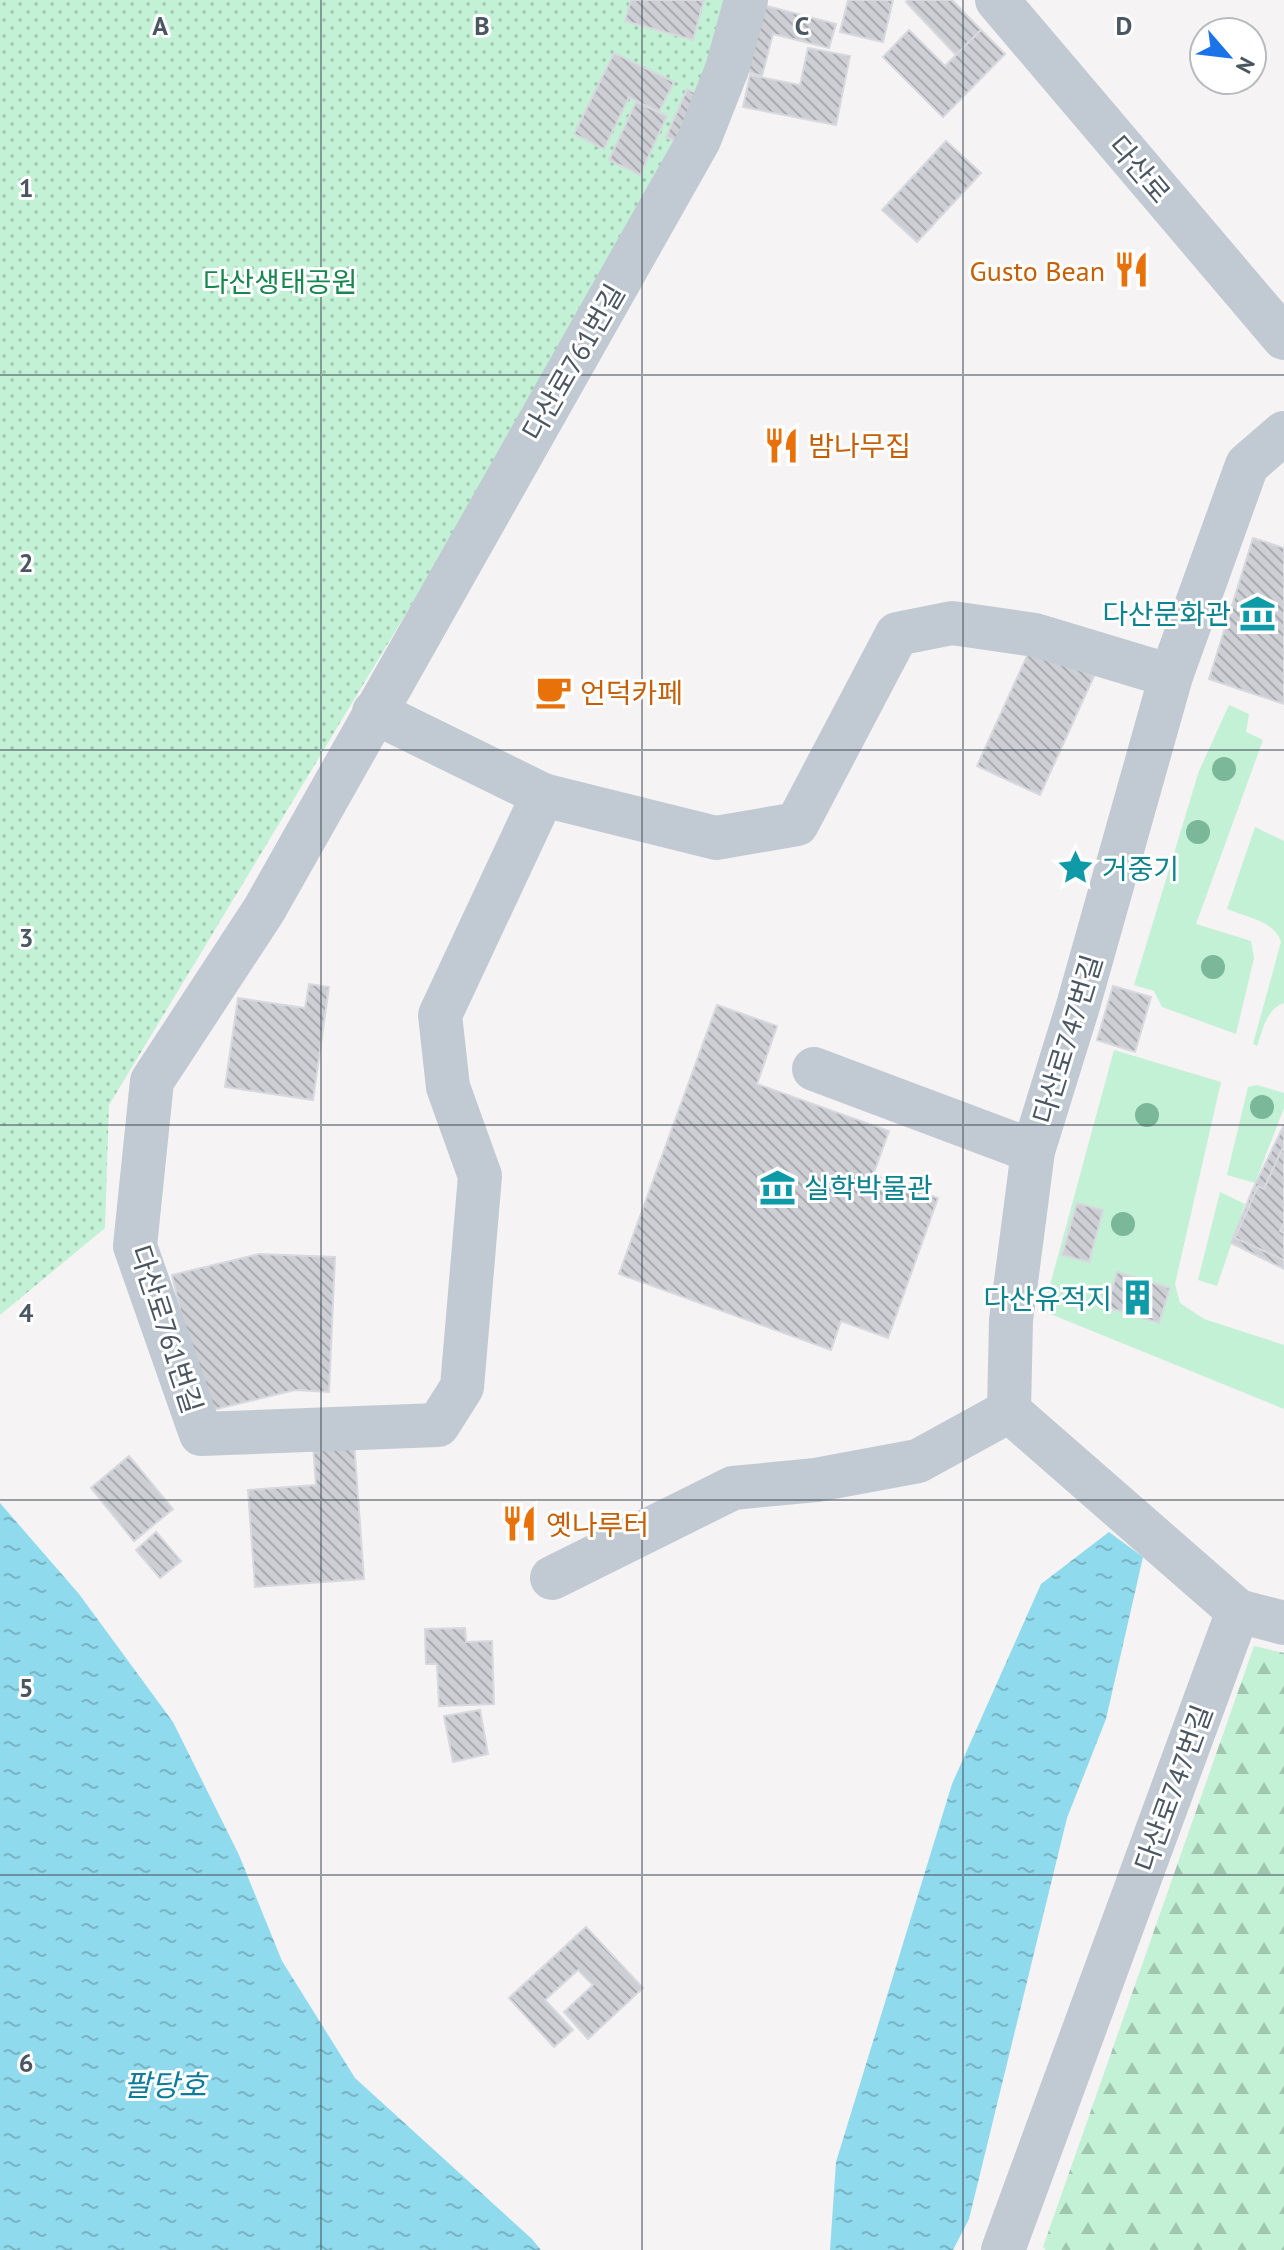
<svg xmlns="http://www.w3.org/2000/svg" width="1284" height="2250" font-family="'PT Sans','Noto Sans KR',sans-serif">
<defs>
<pattern id="forest-firs" width="22" height="20" patternUnits="userSpaceOnUse" patternTransform="scale(2)"><rect width="22" height="20" fill="#c3f1d5"/><path d="M5 1l3.5 6h-7zM16 11l3.5 6h-7z" fill="#a0c6b0"/></pattern>
<pattern id="park-dots" width="8" height="8" patternUnits="userSpaceOnUse" patternTransform="scale(2)"><rect width="8" height="8" fill="#c3f1d5"/><path d="M2 2h.1M6 6h.1" fill="none" stroke="#a0c6b0" stroke-width="1.8" stroke-linecap="round"/></pattern>
<pattern id="water-ripples" width="26" height="14" patternUnits="userSpaceOnUse" patternTransform="scale(2)"><rect width="26" height="14" fill="#90daee"/><path d="M2 4q2-2 4 0t4 0M15 11q2-2 4 0t4 0" fill="none" stroke="#78b4c4"/></pattern>
<pattern id="building-back-hatch" width="6" height="6" patternUnits="userSpaceOnUse" patternTransform="scale(2)"><rect width="6" height="6" fill="#cdcfd5"/><path d="M-1 5l2 2M0 0l6 6M5-1l2 2" fill="none" stroke="#a8abb0"/></pattern>
</defs>
<rect width="100%" height="100%" fill="#f5f3f3"/>
<g fill="#c3f1d5">
<polygon points="1229,705 1249,714 1246,732 1263,740 1196,924 1251,941 1254,958 1236,1034 1162,1007 1154,991 1134,985 1199,771"/>
<path d="M1255,827L1284,841V1003C1266,1009 1263,1030 1257,1046L1253,1044L1281,942C1275,921 1246,917 1227,909Z"/>
<polygon points="1114,1050 1221,1082 1175,1284 1180,1303 1204,1319 1284,1345 1284,1409 1043,1311"/>
<polygon points="1257,1085 1284,1093 1284,1108 1255,1183 1227,1175 1248,1087"/>
<polygon points="1220,1192 1245,1204 1217,1286 1198,1280"/>
</g>
<polygon fill="url(#forest-firs)" points="1254,1646 1284,1653 1284,2250 1046,2250 1043,2247"/>
<polygon fill="url(#park-dots)" points="0,0 732,0 694,137 109,1105 105,1228 0,1315"/>
<g fill="url(#water-ripples)">
<polygon points="0,1503 79,1594 173,1722 239,1855 282,1961 355,2078 532,2239 541,2250 0,2250"/>
<polygon points="1109,1532 1143,1557 1106,1719 1067,1818 969,2219 953,2250 830,2250 836,2162 952,1784 1041,1584"/>
</g>
<g fill="url(#building-back-hatch)" stroke="#d7d9de" stroke-width="2">
<polygon points="631,0 704,0 693,40 625,21"/>
<polygon points="848,0 893,0 883,42 840,32"/>
<polygon points="908,0 952,0 981,30 956,55 906,2"/>
<polygon points="755,3 836,24 829,48 773,34 762,76 737,69"/>
<polygon points="909,30 945,66 981,30 1005,54 943,117 883,57"/>
<polygon points="808,48 850,56 836,125 743,107 750,75 800,85"/>
<polygon points="614,53 674,82 659,112 629,97 604,149 574,134"/>
<polygon points="687,89 704,96 684,145 666,137"/>
<polygon points="636,102 667,116 640,175 609,160"/>
<polygon points="946,141 981,173 917,242 882,210"/>
<polygon points="1253,538 1284,548 1284,704 1209,679"/>
<polygon points="1031,647 1094,676 1040,795 977,766"/>
<polygon points="309,984 329,987 313,1100 225,1087 238,998 305,1008"/>
<polygon points="1113,986 1151,997 1135,1052 1097,1040"/>
<polygon points="717,1005 777,1026 757,1084 889,1131 873,1175 938,1198 888,1338 841,1321 831,1350 619,1274"/>
<polygon points="1284,1125 1284,1269 1231,1243 1252,1191"/>
<polygon points="1282,1149 1284,1150 1284,1223 1280,1231 1284,1233 1284,1260 1235,1238 1258,1186 1264,1189"/>
<polygon points="1077,1203 1103,1210 1089,1262 1062,1255"/>
<polygon points="259,1254 335,1257 329,1392 295,1390 204,1412 172,1275"/>
<polygon points="1117,1272 1170,1288 1159,1323 1107,1307"/>
<polygon points="354,1441 364,1579 255,1587 248,1490 316,1485 313,1445"/>
<polygon points="129,1456 173,1509 134,1541 91,1488"/>
<polygon points="156,1532 181,1561 160,1578 136,1550"/>
<polygon points="465,1628 466,1642 492,1641 494,1704 439,1706 437,1664 426,1664 425,1629"/>
<polygon points="480,1710 488,1754 453,1762 444,1716"/>
<polygon points="586,1927 643,1988 588,2039 564,2012 593,1985 578,1970 545,2000 573,2030 554,2047 509,1998"/>
</g>
<g fill="none" stroke-linecap="round" stroke-linejoin="round">
<g stroke="#c1cad2" stroke-width="44">
<polyline points="997,0 1284,338"/>
<polyline points="374,712 543,795 716,838 797,824 897,634 952,623 1035,635 1171,676"/>
<polyline points="543,795 440,1015 448,1087 480,1176 462,1387 438,1425 201,1434 135,1246 152,1081 264,910 699,140 727,69 746,0"/>
<polyline points="814,1069 1033,1151"/>
<polyline points="552,1578 733,1488 816,1480 918,1461 1009,1411"/>
<polyline points="1238,1611 1284,1623"/>
<polyline points="1003,2250 1238,1611 1009,1411 1011,1320 1033,1151 1078,1006 1171,676 1247,465 1284,433"/>
</g>
</g>
<g fill="#7bb799">
<circle cx="1224" cy="769" r="12"/>
<circle cx="1198" cy="832" r="12"/>
<circle cx="1213" cy="967" r="12"/>
<circle cx="1262" cy="1107" r="12"/>
<circle cx="1147" cy="1115" r="12"/>
<circle cx="1123" cy="1224" r="12"/>
</g>
<path fill="none" stroke="#4a5661" stroke-width="2" stroke-opacity="0.55" d="M321,0V2250M642,0V2250M963,0V2250M0,375H1284M0,750H1284M0,1125H1284M0,1500H1284M0,1875H1284"/>
<defs>
<symbol id="restaurant-bare" viewBox="-9 -9 18 18"><path d="M-5-6h1v4h1v-4h1v4h1v-4h1v5L-1.5 .5V6h-2V.5L-5-1ZM5-6V6H3V1.5H1.5Q1.5-4 5-6Z" fill="#e8710a" stroke="#fff" stroke-width="2.5" paint-order="stroke"/></symbol>
<symbol id="museum-bare" viewBox="-9 -9 18 18"><path d="M0-6L6-3V-2H-6V-3ZM-5-1h2V3h-2ZM-1-1h2V3h-2ZM3-1h2V3H3ZM-6 4H6V6H-6Z" fill="#0f9aa8" stroke="#fff" stroke-width="2.5" paint-order="stroke"/></symbol>
<symbol id="cafe-bare" viewBox="-9 -9 18 18"><path d="M-5.5-4.5H6V0H3Q3 3.5 0 3.5H-2.5Q-5.5 3.5-5.5 0ZM3-3.2v2h1.7v-2ZM-6 4.5H4V6H-6Z" fill="#e8710a" stroke="#fff" stroke-width="2.5" paint-order="stroke"/></symbol>
<symbol id="sight-bare" viewBox="-9 -9 18 18"><path d="M0-6L1.8-2.2L6-1.7L2.9 1.2L3.7 5.4L0 3.3L-3.7 5.4L-2.9 1.2L-6-1.7L-1.8-2.2Z" fill="#0f9aa8" stroke="#fff" stroke-width="2.5" paint-order="stroke"/></symbol>
<symbol id="building-bare" viewBox="-9 -9 18 18"><path d="M-4-6H4V6H1V3H-1V6H-4ZM-2.5-4.3h1.7v1.8h-1.7ZM.8-4.3h1.7v1.8H.8ZM-2.5-1h1.7V.8h-1.7ZM.8-1h1.7V.8H.8Z" fill="#0f9aa8" stroke="#fff" stroke-width="2.5" paint-order="stroke"/></symbol>
</defs>
<g fill-rule="evenodd">
<use href="#restaurant-bare" x="1106" y="244" width="51" height="51"/>
<use href="#restaurant-bare" x="756" y="420" width="51" height="51"/>
<use href="#museum-bare" x="1232" y="588" width="51" height="51"/>
<use href="#cafe-bare" x="528" y="666" width="51" height="51"/>
<use href="#sight-bare" x="1050" y="842" width="51" height="51"/>
<use href="#museum-bare" x="752" y="1162" width="51" height="51"/>
<use href="#building-bare" x="1112" y="1272" width="51" height="51"/>
<use href="#restaurant-bare" x="494" y="1498" width="51" height="51"/>
</g>
<g text-anchor="middle" dominant-baseline="central" stroke-width="6" stroke-linejoin="round" paint-order="stroke">
<g font-size="28" fill="#4a5661" stroke="#fff">
<text transform="translate(1140 169) rotate(50)">다산로</text>
<text transform="translate(573 362) rotate(-60)">다산로761번길</text>
<text transform="translate(1067 1039) rotate(-73)">다산로747번길</text>
<text transform="translate(167 1329) rotate(72)">다산로761번길</text>
<text transform="translate(1173 1788) rotate(-70)">다산로747번길</text>
</g>
<g font-size="28" fill="#c56008" stroke="#fff" text-anchor="start">
<text x="1105" y="270" text-anchor="end">Gusto Bean</text>
<text x="808" y="445">밤나무집</text>
<text x="580" y="692">언덕카페</text>
<text x="546" y="1524">옛나루터</text>
</g>
<g font-size="28" fill="#17864f" stroke="#fff">
<text x="280" y="281">다산생태공원</text>
</g>
<g font-size="28" fill="#0d838f" stroke="#fff" text-anchor="end">
<text x="1231" y="613">다산문화관</text>
<text x="1102" y="868" text-anchor="start">거중기</text>
<text x="804" y="1187" text-anchor="start">실학박물관</text>
<text x="1112" y="1298">다산유적지</text>
</g>
<g font-size="30" font-style="italic" fill="#0c7c9b" stroke="#fff">
<text x="165" y="2084">팔당호</text>
</g>
</g>
<g font-size="26" text-anchor="middle" font-weight="bold" fill="#4a5661" stroke="#fff" stroke-width="6" stroke-linejoin="round" paint-order="stroke">
<text x="160" y="35">A</text>
<text x="482" y="35">B</text>
<text x="802" y="35">C</text>
<text x="1124" y="35">D</text>
<text x="26" y="197">1</text>
<text x="26" y="572">2</text>
<text x="26" y="947">3</text>
<text x="26" y="1322">4</text>
<text x="26" y="1697">5</text>
<text x="26" y="2072">6</text>
</g>
<g transform="translate(1228 56) rotate(118)"><circle r="38" fill="#ffffff" stroke="#b7bbc0" stroke-width="2"/>
<path d="M0-6L14 30L0 20L-14 30Z" fill="#1a73e8"/>
<text y="-12" font-size="22" font-weight="bold" text-anchor="middle" fill="#4a5661">N</text>
</g>
</svg>
